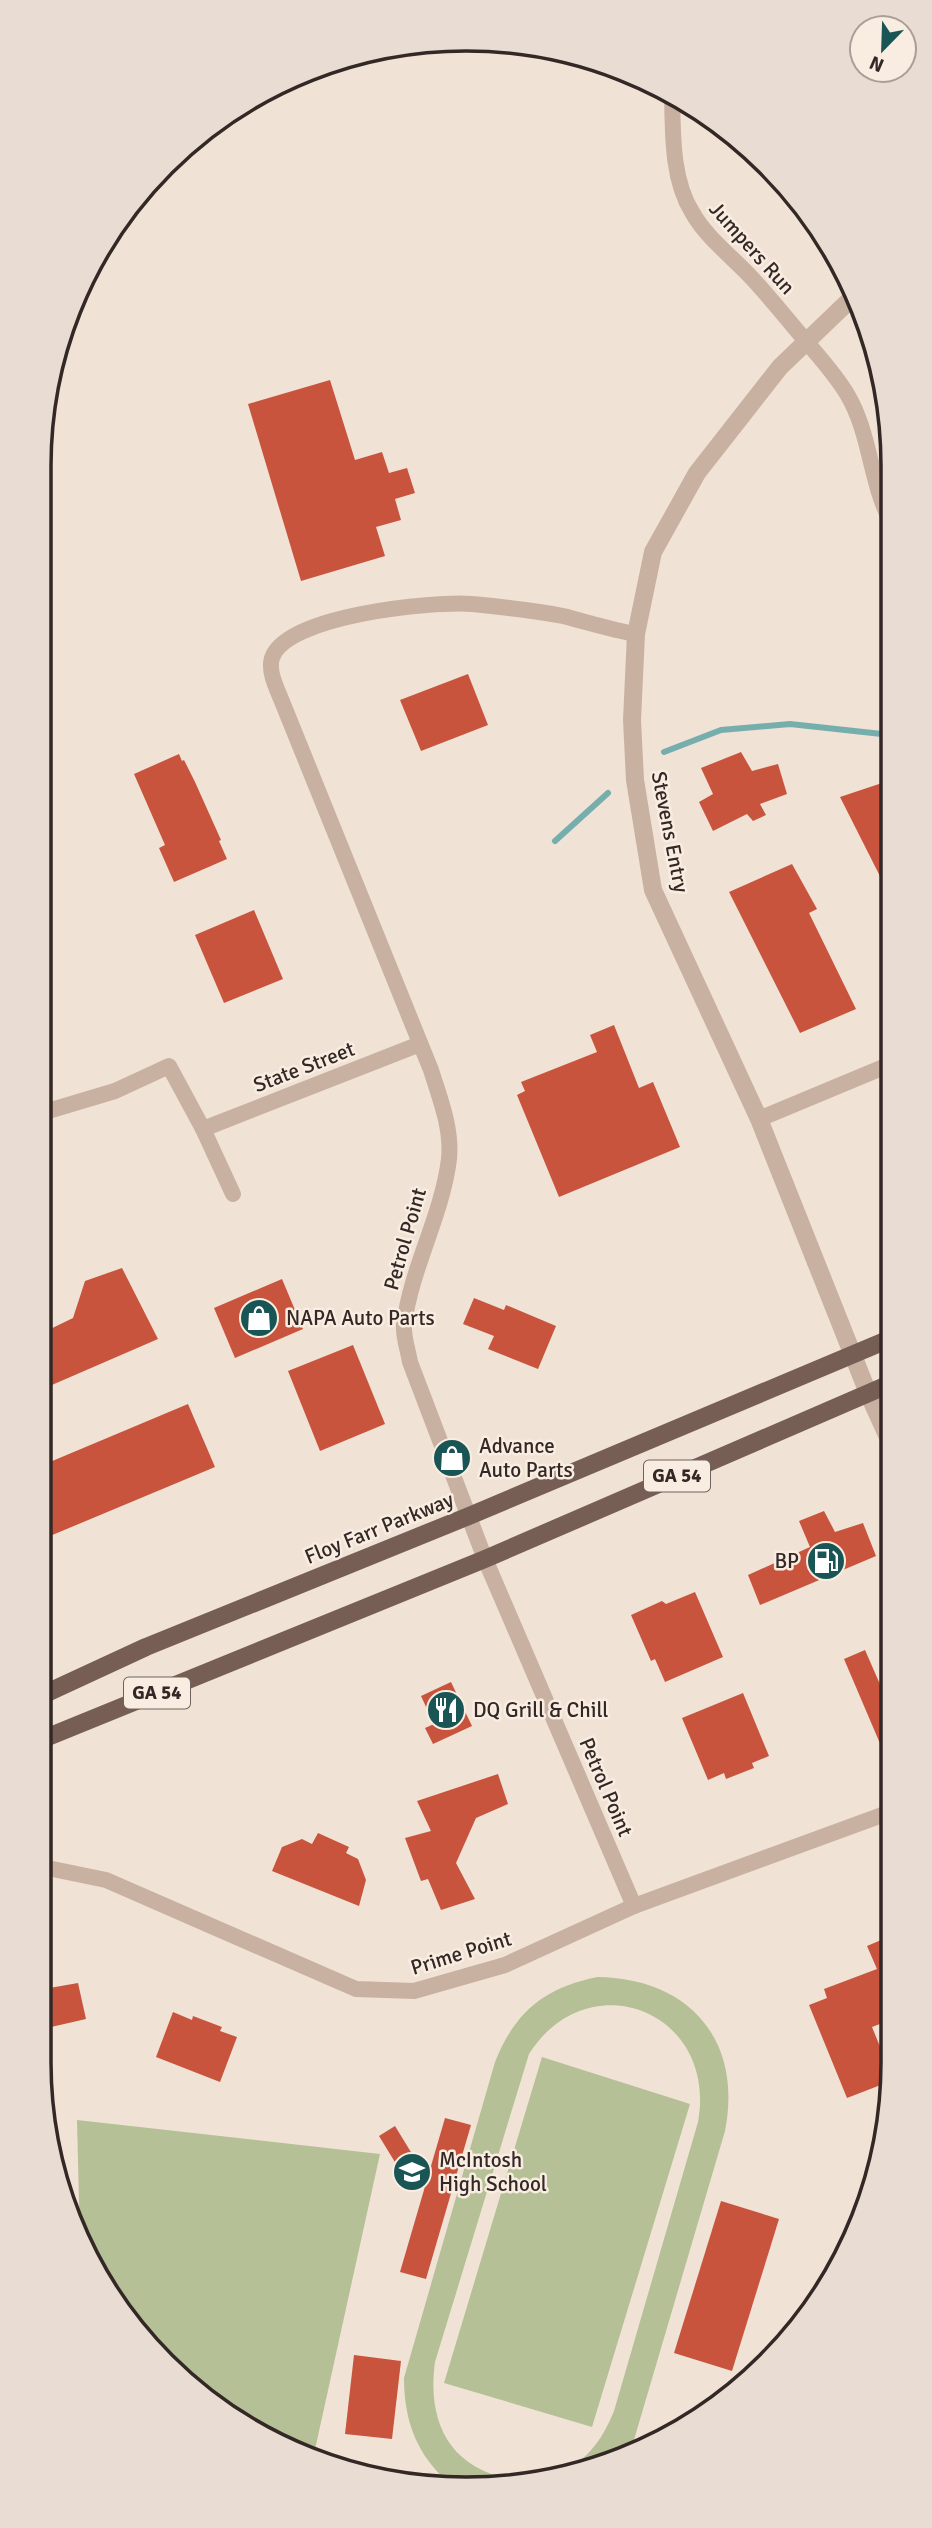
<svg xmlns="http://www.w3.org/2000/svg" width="932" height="2528" font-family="Signika,sans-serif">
<rect width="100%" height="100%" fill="#f1e2d6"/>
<g fill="#b5c096">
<path d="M597,1977C689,1978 743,2040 725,2131L631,2450L576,2475L552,2477C585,2463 601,2443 614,2411L698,2122C718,2012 589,1960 529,2054L435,2362C427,2420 448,2467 510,2479L449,2483C417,2455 404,2421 404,2378L495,2062C515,2012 544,1988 597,1977Z"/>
<polygon points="542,2057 690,2104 592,2427 444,2383"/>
<polygon points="77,2120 380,2154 314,2454 277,2445 145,2344 80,2240"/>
</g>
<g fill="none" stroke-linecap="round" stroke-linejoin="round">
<g stroke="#75aead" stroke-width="6">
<polyline points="664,752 721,730 790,724 891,735"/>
<polyline points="555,841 608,793"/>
</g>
</g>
<g fill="#c8543d">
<polygon points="330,380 355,460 382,452 389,473 407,468 415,493 395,499 401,520 376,527 385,556 301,581 248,404"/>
<polygon points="468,674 488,725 421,751 400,700"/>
<polygon points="741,752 752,771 778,764 787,794 760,804 766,815 753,821 747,814 713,831 699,802 713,794 701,768"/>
<polygon points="179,754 182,761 184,760 195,782 221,840 219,841 227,859 174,882 159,848 165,845 134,774"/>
<polygon points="891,780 891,898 840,797"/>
<polygon points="792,864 817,909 809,913 856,1009 800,1033 729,892"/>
<polygon points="254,910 283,979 224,1003 195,935"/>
<polygon points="614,1025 639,1088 653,1082 680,1147 559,1197 517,1095 525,1091 521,1082 597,1052 590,1035"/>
<polygon points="122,1268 158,1339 38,1391 38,1335 73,1318 85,1281"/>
<polygon points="282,1279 303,1329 235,1358 214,1308"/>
<polygon points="474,1298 504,1310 506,1305 556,1326 538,1369 488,1349 494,1336 463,1324"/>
<polygon points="353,1345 385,1424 320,1451 288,1371"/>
<polygon points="188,1404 215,1467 38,1541 38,1467"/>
<polygon points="824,1511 835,1532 863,1523 876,1556 760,1605 748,1575 810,1547 799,1521"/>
<polygon points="695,1592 723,1657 665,1682 655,1659 651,1661 631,1615 662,1601 666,1604"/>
<polygon points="865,1650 893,1714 893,1774 844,1659"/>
<polygon points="451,1682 472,1726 433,1744 425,1728 434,1724 421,1696"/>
<polygon points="743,1693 769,1756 752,1763 754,1768 726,1779 724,1773 708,1780 682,1718"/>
<polygon points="498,1774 508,1804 476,1818 456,1863 475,1899 441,1910 428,1879 421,1881 405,1838 431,1831 417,1801"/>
<polygon points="318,1833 349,1847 346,1853 358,1859 366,1880 359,1906 272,1871 282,1847 302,1839 312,1844"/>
<polygon points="893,1935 893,2019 872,2027 892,2076 891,2081 847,2098 809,2005 827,1998 824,1989 877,1969 867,1946"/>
<polygon points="78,1983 86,2019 38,2030 38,1990"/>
<polygon points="173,2012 192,2020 193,2016 222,2027 220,2031 237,2037 220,2082 156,2057"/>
<polygon points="445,2118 471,2125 426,2279 400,2272"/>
<polygon points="395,2126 417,2162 401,2172 379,2136"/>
<polygon points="721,2201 779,2219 732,2371 674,2353"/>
<polygon points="354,2355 401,2361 392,2439 345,2434"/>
</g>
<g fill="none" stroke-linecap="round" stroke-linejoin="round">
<g stroke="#c9b1a2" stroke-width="16">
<path d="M672,92C673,131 671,178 692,212C706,237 730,255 749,275C769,296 786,318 805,340C820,358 835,374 847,394C870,432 870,481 890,520"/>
<polyline points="38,1114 115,1091 169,1066 203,1129 233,1194"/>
<polyline points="759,1119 891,1064"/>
<polyline points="203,1129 420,1044"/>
<polyline points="38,1866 106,1880 356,1989 414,1991 505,1965 634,1906 893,1811"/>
<path d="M634,1906L485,1559L410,1362C408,1350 403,1336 404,1325C411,1268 442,1216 449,1159C452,1128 440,1099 431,1070L281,699C276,687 268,671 272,658C286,615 433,601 472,604C502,607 533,610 563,616C587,622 611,630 636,634"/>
</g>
<polyline stroke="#c9b1a2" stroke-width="18" points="855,295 780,367 697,473 653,552 636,634 632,720 635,780 653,890 759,1119 868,1393 892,1446"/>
<g stroke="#765e55" stroke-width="18">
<polyline points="38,1697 146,1647 469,1516 892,1338"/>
<polyline points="38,1741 485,1559 892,1383"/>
</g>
</g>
<defs>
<symbol id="shop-disc" viewBox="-11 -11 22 22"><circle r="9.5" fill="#1a5555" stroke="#f9ede2"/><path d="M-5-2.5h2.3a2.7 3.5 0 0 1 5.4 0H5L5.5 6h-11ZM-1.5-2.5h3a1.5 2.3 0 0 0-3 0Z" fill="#fff"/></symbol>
<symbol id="fuel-disc" viewBox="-11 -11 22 22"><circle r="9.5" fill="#1a5555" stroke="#f9ede2"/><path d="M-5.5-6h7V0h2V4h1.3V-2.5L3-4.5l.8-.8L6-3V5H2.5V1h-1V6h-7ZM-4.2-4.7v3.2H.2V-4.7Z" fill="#fff"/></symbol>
<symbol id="restaurant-disc" viewBox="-11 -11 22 22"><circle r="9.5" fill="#1a5555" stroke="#f9ede2"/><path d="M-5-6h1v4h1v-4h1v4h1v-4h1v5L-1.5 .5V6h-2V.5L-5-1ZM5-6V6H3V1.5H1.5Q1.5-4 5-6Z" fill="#fff"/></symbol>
<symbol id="school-disc" viewBox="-11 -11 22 22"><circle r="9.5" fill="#1a5555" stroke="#f9ede2"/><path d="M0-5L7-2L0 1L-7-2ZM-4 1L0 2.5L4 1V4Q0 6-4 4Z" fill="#fff"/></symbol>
</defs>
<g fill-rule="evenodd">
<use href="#shop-disc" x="237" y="1296" width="44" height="44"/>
<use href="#shop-disc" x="430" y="1436" width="44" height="44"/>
<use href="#fuel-disc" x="804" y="1539" width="44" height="44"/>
<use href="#restaurant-disc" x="424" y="1688" width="44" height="44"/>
<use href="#school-disc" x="390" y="2150" width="44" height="44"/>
</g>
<g text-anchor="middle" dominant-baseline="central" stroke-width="5" stroke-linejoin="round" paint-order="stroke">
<g fill="#f9ede2" stroke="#6e635e" stroke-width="2">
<rect x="644" y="1460.5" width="66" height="31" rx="5"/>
<rect x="124" y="1677.5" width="66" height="31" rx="5"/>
</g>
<g font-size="19" font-weight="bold" fill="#332825">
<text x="677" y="1476">GA 54</text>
<text x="157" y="1693">GA 54</text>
</g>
<g font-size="21" fill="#332825" stroke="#f9ede2">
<text transform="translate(752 248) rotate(48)">Jumpers Run</text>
<text transform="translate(670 832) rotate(79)">Stevens Entry</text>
<text transform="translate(304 1067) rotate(-21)">State Street</text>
<text transform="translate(405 1239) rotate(-74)">Petrol Point</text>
<text transform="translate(379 1528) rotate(-22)">Floy Farr Parkway</text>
<text transform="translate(606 1787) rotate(67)">Petrol Point</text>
<text transform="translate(461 1953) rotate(-17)">Prime Point</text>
</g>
<g font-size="21" fill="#332825" stroke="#f9ede2" text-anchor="start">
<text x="286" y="1318">NAPA Auto Parts</text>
<text x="479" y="1446">Advance<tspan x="479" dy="24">Auto Parts</tspan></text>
<text x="799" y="1561" text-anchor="end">BP</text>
<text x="473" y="1710">DQ Grill &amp; Chill</text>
<text x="439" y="2160">McIntosh<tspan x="439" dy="24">High School</tspan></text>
</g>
</g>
<path d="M0 0H932V2528H0ZM466 51H466A415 415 0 0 1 881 466V2062A415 415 0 0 1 466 2477H466A415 415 0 0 1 51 2062V466A415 415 0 0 1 466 51Z" fill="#e9ddd3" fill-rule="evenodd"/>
<path fill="none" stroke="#332825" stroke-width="3.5" d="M466 51H466A415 415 0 0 1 881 466V2062A415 415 0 0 1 466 2477H466A415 415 0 0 1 51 2062V466A415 415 0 0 1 466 51Z"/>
<g transform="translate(883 49) rotate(203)"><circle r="33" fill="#f9ede2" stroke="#aa9e96" stroke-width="2"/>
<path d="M0-5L12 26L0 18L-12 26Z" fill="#1a5555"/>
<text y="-10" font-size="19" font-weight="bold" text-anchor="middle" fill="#332825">N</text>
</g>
</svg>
